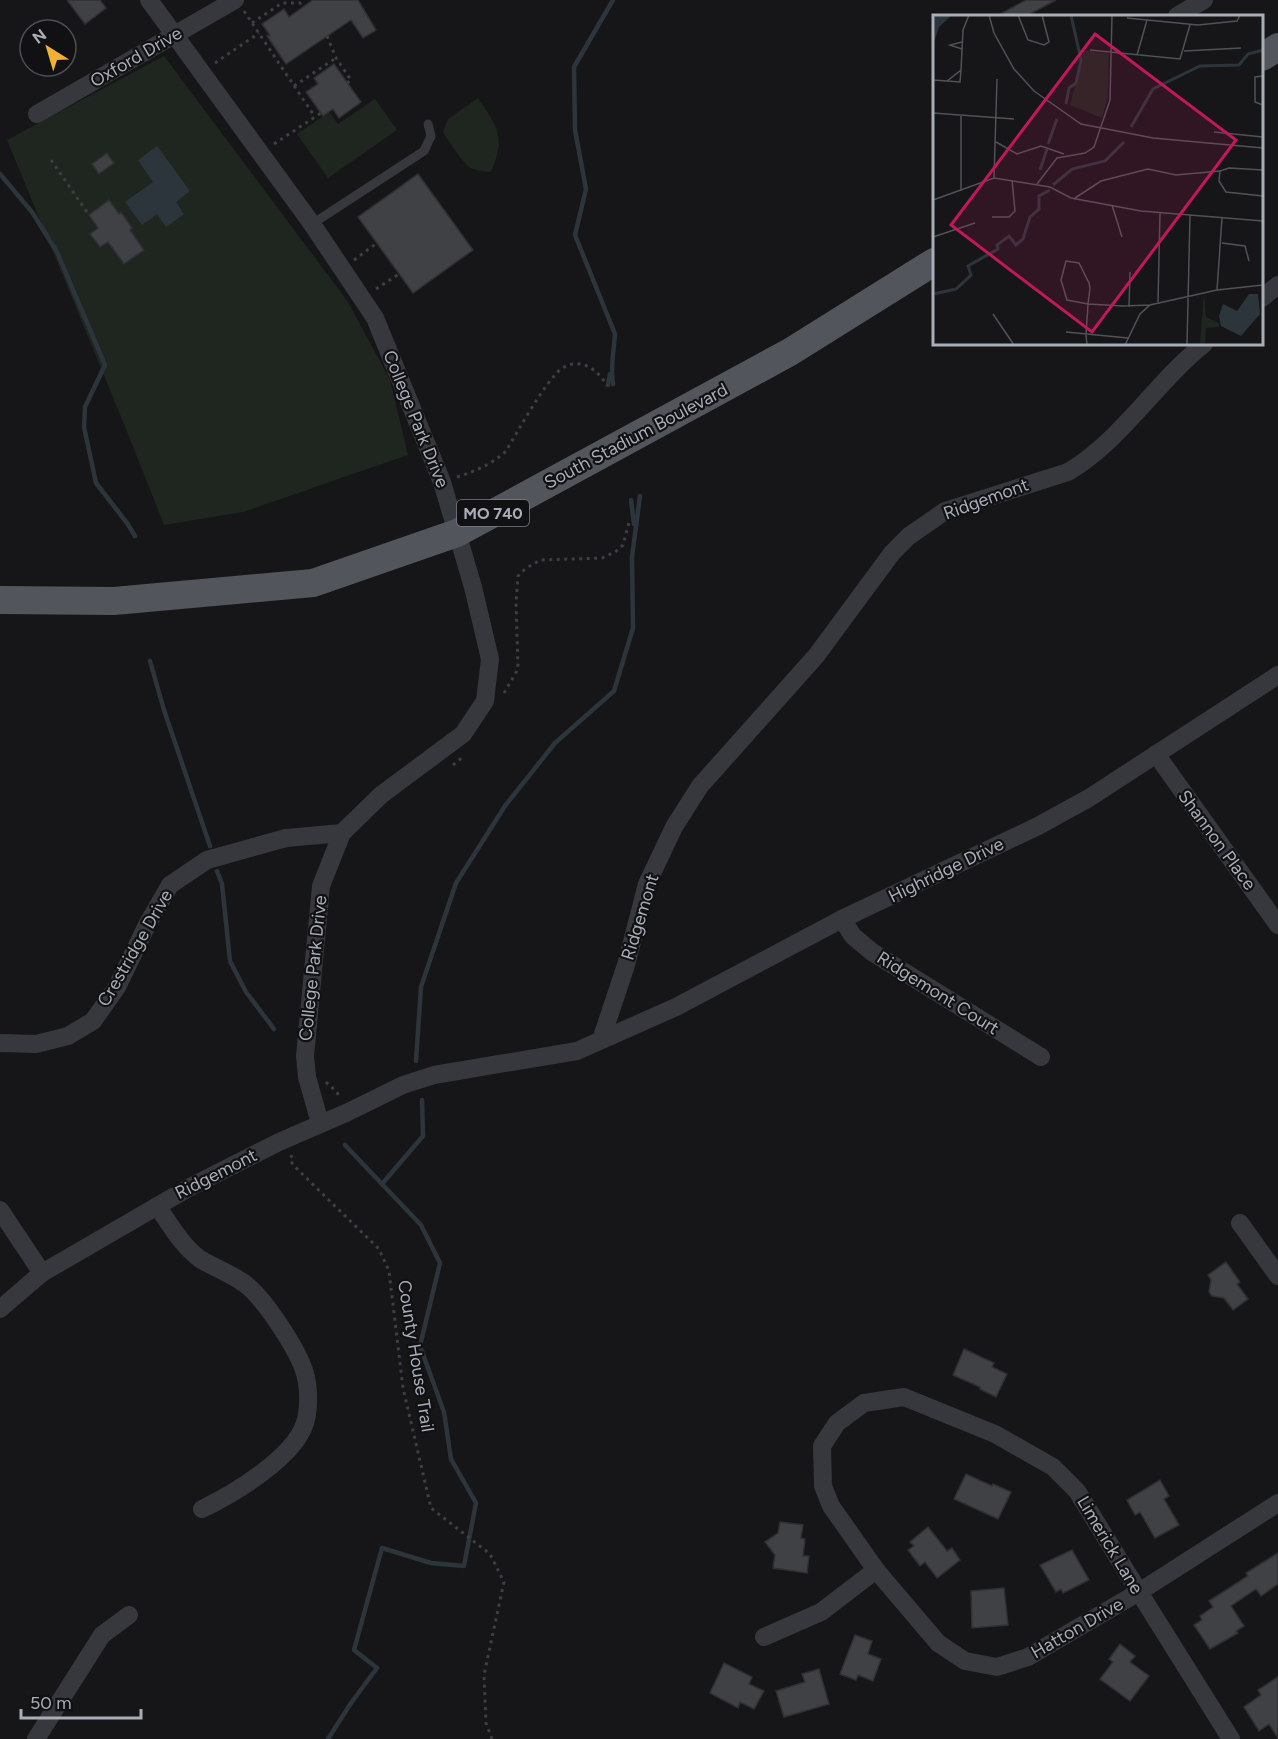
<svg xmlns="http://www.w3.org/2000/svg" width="1278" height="1739" font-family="Figtree,sans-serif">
<rect width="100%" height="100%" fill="#161618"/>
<g fill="#1e261f">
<polygon points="164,56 348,302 390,380 408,455 243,512 164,525 126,429 7,140"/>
<path d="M478,98C498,127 506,138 491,172C484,171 477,171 471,168C464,165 448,140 443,132L448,119Z"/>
<polygon points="375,99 397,130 328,178 297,134 329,112 338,124"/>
</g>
<polygon fill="#2c353c" points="157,146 190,191 176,202 184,214 166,227 157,214 142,225 125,202 153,182 138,160"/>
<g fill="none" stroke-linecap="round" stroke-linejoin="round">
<g stroke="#2c353c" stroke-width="4.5">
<path d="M613,0L574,67L575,130L586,189L575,235L615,334C614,351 610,367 613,384"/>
<polyline points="0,174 32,212 57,252 105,365 85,407 84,427 96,483 127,523 135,536"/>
<polyline points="608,385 610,374"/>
<polyline points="631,500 634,524"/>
<polyline points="150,661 164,710 210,846"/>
<polyline points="217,871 222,884 230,961 246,992 274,1029"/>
<polyline points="416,1061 421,987 456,883 505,806 555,743 614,691 633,628 632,557 640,496"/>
<polyline points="345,1145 382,1184"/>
<polyline points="328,1739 351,1703 377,1668 354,1650 382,1548 431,1563 464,1566 476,1503 451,1459 444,1412 420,1346 440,1263 421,1225 382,1184 423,1136 422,1100"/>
</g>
</g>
<g fill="#404145" stroke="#303034" stroke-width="1.5">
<polygon points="67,0 100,0 106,8 85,24"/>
<polygon points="313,0 358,0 376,30 363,38 351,20 286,64 267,36 270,35 262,24 284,9 289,17"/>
<polygon points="1026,0 1056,0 1026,16 997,16"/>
<polygon points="334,64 361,102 339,118 333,109 323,116 306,92 318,84 314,78"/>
<polygon points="107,153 114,163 99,174 92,164"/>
<polygon points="418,174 473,250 413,293 358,217"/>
<polygon points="109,200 119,214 121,212 132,228 130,230 144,250 124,264 108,242 100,247 90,234 98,228 89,215"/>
<polygon points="1226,1262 1240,1282 1237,1284 1248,1299 1233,1310 1224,1298 1212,1296 1209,1292 1211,1280 1208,1275"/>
<polygon points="964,1349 994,1363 992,1367 1007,1374 996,1397 980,1389 980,1387 953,1375"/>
<polygon points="966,1474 992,1486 993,1484 1011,1492 998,1519 954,1499"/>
<polygon points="1160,1480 1169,1496 1164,1499 1179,1525 1155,1538 1140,1512 1135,1515 1127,1500"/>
<polygon points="780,1522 803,1525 801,1538 805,1539 803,1556 809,1556 807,1573 773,1568 775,1555 765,1542 778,1533"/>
<polygon points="928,1527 947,1551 952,1548 960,1560 937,1578 925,1562 920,1566 908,1550 914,1546 910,1542"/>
<polygon points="1072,1550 1089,1580 1063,1593 1061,1589 1056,1592 1040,1565"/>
<polygon points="1278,1553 1278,1584 1261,1596 1256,1589 1231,1606 1244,1626 1236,1631 1238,1633 1210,1649 1194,1625 1202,1620 1200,1616 1213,1607 1209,1601 1248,1576 1246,1573"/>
<polygon points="1004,1588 1008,1625 972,1628 971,1591"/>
<polygon points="855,1635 872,1641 868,1654 881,1659 873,1681 858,1675 856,1680 840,1674"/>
<polygon points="1120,1644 1135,1656 1130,1662 1149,1676 1130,1701 1100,1679 1113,1662 1109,1659"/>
<polygon points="724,1663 752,1677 749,1684 764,1691 754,1709 740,1702 738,1708 710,1693"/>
<polygon points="819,1669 829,1704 784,1717 776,1691 805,1682 802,1674"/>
<polygon points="1278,1677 1278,1738 1269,1724 1259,1731 1244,1707 1261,1695 1258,1690"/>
</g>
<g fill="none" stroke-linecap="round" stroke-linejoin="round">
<g stroke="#3d3f44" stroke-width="3" stroke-dasharray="3 4.5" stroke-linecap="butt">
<polyline points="244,11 315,117"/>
<polyline points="252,23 282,3 301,3 305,0"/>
<polyline points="327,36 336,58 351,80 347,83"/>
<polyline points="215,63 259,33"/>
<polyline points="294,86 336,58"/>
<polyline points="274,144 321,113"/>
<polyline points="51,160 89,215"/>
<polyline points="354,260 377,243"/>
<polyline points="376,289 399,274"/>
<path d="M457,477C476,471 492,464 506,451C518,431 545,382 561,369C579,356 598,369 607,386"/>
<polyline points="504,693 518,669 516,603 518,576 525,569 540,560 602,558 615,552 623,545 629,522"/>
<polyline points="453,765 464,756"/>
<polyline points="326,1082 337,1092 339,1097"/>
<polyline points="292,1155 290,1160 294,1166 379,1249 389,1271 403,1388 431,1508 490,1554 504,1582 484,1675 486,1723 492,1739"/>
</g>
<polyline stroke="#37383d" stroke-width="9" points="312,224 424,151 431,136 428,124"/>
<g stroke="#37383d" stroke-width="18">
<polyline points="149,0 312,224 375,318 442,482 473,587 490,659 485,701 463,734 381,795 342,833 321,886 305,1056 307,1077 320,1123"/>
<polyline points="1177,16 1204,0"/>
<polyline points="37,114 235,0"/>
<polyline points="1262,298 1278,285"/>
<polyline points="1156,754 1278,925"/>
<polyline points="842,919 853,936 872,952 1041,1057"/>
<path d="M601,1040L626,965L647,884L674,827L700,786L816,656L892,553L909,536L945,511L1068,472C1121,441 1156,382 1204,344"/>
<polyline points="0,1043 36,1044 68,1036 93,1021 117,987 148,923 170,885 207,860 286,838 342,833"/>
<path d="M157,1206C169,1223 182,1246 200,1259C216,1269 238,1276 251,1289C268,1305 302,1355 306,1378C309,1390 309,1410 305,1423C294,1458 233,1494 202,1509"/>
<polyline points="0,1210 42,1273"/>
<polyline points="1240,1223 1278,1276"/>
<polyline points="0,1309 42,1273 192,1186 279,1142 346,1113 403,1085 434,1075 577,1051 676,1007 842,919 1038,826 1089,798 1278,675"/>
<polyline points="764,1637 821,1612 876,1570"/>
<polyline points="36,1739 102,1635 129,1615"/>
<polyline points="1231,1739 1139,1592 1077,1491 1053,1467 995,1434 904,1397 864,1403 837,1423 822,1446 823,1486 831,1506 876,1570 938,1643 965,1661 997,1667 1028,1657 1139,1592 1278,1503"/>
</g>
<g stroke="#53555c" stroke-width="28">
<polyline points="1262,57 1278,47"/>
<polyline points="0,600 114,601 313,583 457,533 790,352 934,262"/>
</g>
</g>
<g text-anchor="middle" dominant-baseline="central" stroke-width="4.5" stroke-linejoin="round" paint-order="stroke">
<rect fill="#111113" stroke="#7b7e86" stroke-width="1.5" x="457" y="500" width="72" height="26" rx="4.5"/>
<g font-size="16" font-weight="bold" fill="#a8adb8">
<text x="493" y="513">MO 740</text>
</g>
<g font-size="18" fill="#a8adb8" stroke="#111113">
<text transform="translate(136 57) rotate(-30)">Oxford Drive</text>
<text transform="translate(416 419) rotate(68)">College Park Drive</text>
<text transform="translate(636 436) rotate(-28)">South Stadium Boulevard</text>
<text transform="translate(986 499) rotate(-20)">Ridgemont</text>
<text transform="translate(1217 840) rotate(54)">Shannon Place</text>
<text transform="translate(946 870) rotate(-26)">Highridge Drive</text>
<text transform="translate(640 917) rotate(-73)">Ridgemont</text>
<text transform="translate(135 948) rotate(-60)">Crestridge Drive</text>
<text transform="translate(313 968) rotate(-84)">College Park Drive</text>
<text transform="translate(938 993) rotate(32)">Ridgemont Court</text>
<text transform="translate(216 1174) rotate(-27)">Ridgemont</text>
<text transform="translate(416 1356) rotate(81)">County House Trail</text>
<text transform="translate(1110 1545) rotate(59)">Limerick Lane</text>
<text transform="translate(1077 1628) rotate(-30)">Hatton Drive</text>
</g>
</g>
<g transform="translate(933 15)">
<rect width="330" height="330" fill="#161618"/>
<path d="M151,35L176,39L175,81L169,103L137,90ZM271,278L273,302L286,308V312L273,313L272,330H267Z" fill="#1e261f"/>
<path d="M0,0H19L6,12L0,30ZM316,279H325L327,299L308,321L288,311L286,301L290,289L304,296Z" fill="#2c353c"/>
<path fill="none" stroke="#2c353c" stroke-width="3" d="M133,89L136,73L143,68L148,45L138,0M198,112L220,74L267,51L306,50L315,39L330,35M115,129L124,104M107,155L114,134M120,170L139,154L172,146L191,127M0,279L23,274L38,260L35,251L65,234L64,230L76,221L83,230L90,224L97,202L106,194V181L117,175"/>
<path fill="none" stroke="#505258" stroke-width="1.5" d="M56,0L61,18L81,54L101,76L148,109L220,123L330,133M85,0L95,25L111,30L116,27L109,0M194,3L265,10L304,6L307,0M29,34L17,30L29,27M157,35L247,44L257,10M251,36L308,33M204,40L214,5M330,61L322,62V87L330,90M0,65L14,66L28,55L30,15L36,0M14,66L27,67L28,55M0,98L81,104M281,117L330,122M63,127L84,139L108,131L131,139M330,155L296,153L287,156L286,166L293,177L330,181M61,163L64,64M104,169L124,143L152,138L161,132L177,85L179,0M28,176V101M142,183L168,166L215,154L243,160L287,156M0,185L61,163L117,172L138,183L208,196L330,206M179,190L189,222M59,202H76L82,196L79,165M0,222L42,208M289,228L312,231L316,246M284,275L289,203M225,287L227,198M196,292L197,257M60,299L81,330M133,317L195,323M154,330L153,320L155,289L157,273L156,268L146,248L133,246L128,265L134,285L155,289L190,291L217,290M192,330L207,299L217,290L284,275L330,270M254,330L257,200"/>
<path fill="#c2185b" fill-opacity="0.15" stroke="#c2185b" stroke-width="3" d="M162,19L303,125L159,317L18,210Z"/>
<rect width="330" height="330" fill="none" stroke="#a8adb8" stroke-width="3"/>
</g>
<g transform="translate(48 48) rotate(323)"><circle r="28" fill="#111113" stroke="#4d4f55" stroke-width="1.5"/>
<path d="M0-4.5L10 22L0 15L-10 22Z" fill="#f2b134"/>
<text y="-9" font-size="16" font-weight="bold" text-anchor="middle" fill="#a8adb8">N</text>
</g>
<path d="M21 1709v9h120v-9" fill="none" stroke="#a8adb8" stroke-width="3"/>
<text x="30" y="1709" font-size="18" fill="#a8adb8" stroke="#111113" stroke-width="4.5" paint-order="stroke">50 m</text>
</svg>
